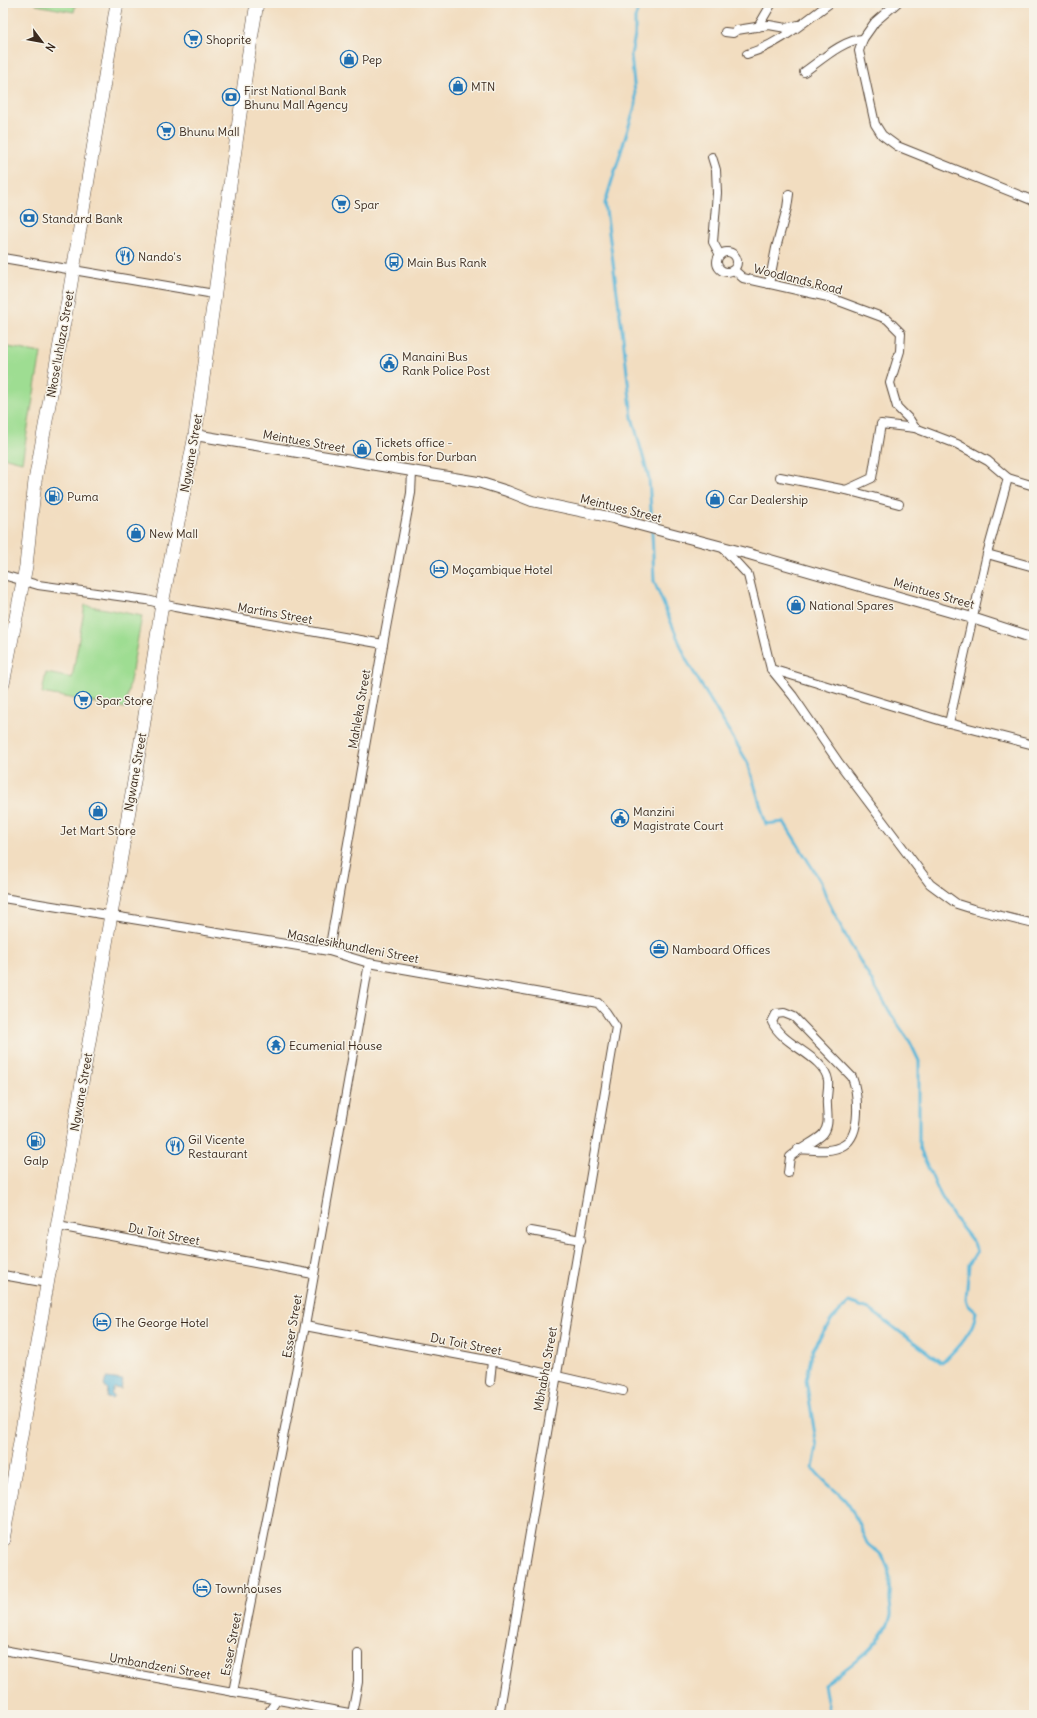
<svg xmlns="http://www.w3.org/2000/svg" width="1037" height="1718" font-family="Delius,sans-serif">
<rect width="100%" height="100%" fill="#f7f3e8"/>
<filter id="ink" filterUnits="userSpaceOnUse"><feTurbulence type="fractalNoise" baseFrequency=".025" numOctaves="2"/><feDisplacementMap in="SourceGraphic" scale="8" xChannelSelector="R" yChannelSelector="G"/><feConvolveMatrix kernelMatrix="1 2 1 2 8 2 1 2 1" color-interpolation-filters="sRGB"/></filter>
<filter id="wash" filterUnits="userSpaceOnUse"><feTurbulence type="fractalNoise" baseFrequency=".012" numOctaves="4" result="noise"/><feDisplacementMap in="SourceGraphic" scale="16" xChannelSelector="R" yChannelSelector="G"/><feGaussianBlur stdDeviation="0.9" result="paint"/><feColorMatrix in="noise" values="0 0 0 0 0 0 0 0 0 0 0 0 0 0 0 0 0 1.4 0 .05"/><feComposite in="paint" operator="in"/></filter>
<g filter="url(#wash)">
<rect width="100%" height="100%" fill="#f2ddc0"/>
<g fill="#9edd92" stroke="#6c8458">
<polygon points="36,3 76,3 74,12 36,5"/>
<polygon points="3,346 41,353 22,462 3,457"/>
<polygon points="85,605 142,616 125,708 42,693 46,673 72,678"/>
</g>
<polygon fill="#5bb7d9" stroke="#4b707c" points="106,1378 123,1380 121,1389 114,1388 111,1394 114,1396 112,1399 107,1398 108,1389 104,1386"/>
<g fill="none" stroke-linecap="round" stroke-linejoin="round">
<g stroke="#5bb7d9" stroke-width="3">
<polyline points="640,3 635,18 635,35 631,55 636,103 605,203 623,337 632,417 649,478 652,526"/>
<path d="M652,531L654,581L687,661L748,763L766,824L784,822L821,882L827,899L849,942L891,1014L910,1042L919,1061V1147L941,1197L955,1219L974,1243L977,1251L969,1264L966,1299L968,1305L976,1312C974,1332 956,1349 942,1363L869,1309L849,1302L832,1319L813,1349L806,1380L817,1447L813,1468C822,1481 835,1489 845,1500C856,1513 860,1529 867,1543C870,1548 878,1550 881,1555C890,1566 891,1582 890,1595C889,1601 892,1613 891,1616C883,1646 847,1667 824,1685L830,1715"/>
</g>
</g>
</g>
<g filter="url(#ink)">
<g fill="none" stroke-linecap="round" stroke-linejoin="round">
<defs>
<g id="minor">
<polyline points="897,3 875,22 863,39 859,51 875,124 882,135 897,146 1034,201"/>
<polyline points="758,27 772,3"/>
<polyline points="725,32 733,33 737,30 769,25 786,28 798,25"/>
<path d="M747,54C778,45 804,22 830,3"/>
<path d="M804,72C820,61 844,39 863,39"/>
<polyline points="712,157 716,170 717,193 713,242 720,255"/>
<circle cx="727" cy="262" r="10"/>
<polyline points="3,258 214,294"/>
<polyline points="734,270 743,278 828,297 887,319 901,333 900,351 890,383 897,407 910,420 915,428 957,444 988,461 1008,478 1034,486"/>
<polyline points="769,284 776,248 787,208 789,194"/>
<polyline points="780,477 846,490 899,504"/>
<polyline points="846,490 872,478 881,424 915,428"/>
<polyline points="722,547 748,575 771,669 793,696 839,763 930,884 957,904 973,909 1034,924"/>
<polyline points="987,554 1034,567"/>
<polyline points="3,575 38,585 147,600 175,607 383,644"/>
<polyline points="771,669 949,723 1034,745"/>
<polyline points="949,723 987,554 1008,478"/>
<path d="M3,898L329,951L369,963L598,1003L606,1012L616,1027C578,1256 537,1485 499,1715"/>
<polyline points="329,951 383,644 411,493 412,472"/>
<path d="M788,1173L790,1157C799,1149 818,1140 823,1134C830,1125 827,1115 827,1105C826,1097 829,1088 828,1080C824,1056 783,1046 772,1022L776,1014L784,1013L794,1017L852,1077C858,1093 862,1134 844,1145C831,1153 814,1150 798,1149"/>
<polyline points="58,1226 313,1274"/>
<polyline points="531,1231 581,1240"/>
<polyline points="3,1275 47,1283"/>
<polyline points="305,1326 492,1361 623,1391"/>
<polyline points="490,1382 492,1361"/>
<polyline points="3,1650 360,1715"/>
<polyline points="233,1692 305,1326 369,963"/>
<polyline points="352,1714 358,1682 358,1654"/>
<polyline points="270,1715 270,1710 277,1700"/>
</g>
<polyline id="tertiary" points="195,435 478,482 507,491 532,501 613,518 749,554 972,618 1034,638"/>
<g id="primary">
<polyline points="3,684 26,566 35,481 70,289 117,3"/>
<polyline points="3,1540 141,741 162,604 195,435 247,64 257,3"/>
</g>
</defs>
<use href="#minor" stroke="#564536" stroke-width="10"/>
<use href="#tertiary" stroke="#564536" stroke-width="12"/>
<use href="#primary" stroke="#564536" stroke-width="14"/>
<use href="#minor" stroke="#fff" stroke-width="8"/>
<use href="#tertiary" stroke="#fff" stroke-width="10"/>
<use href="#primary" stroke="#fff" stroke-width="13"/>
</g>
</g>
<defs>
<symbol id="supermarket-ring" viewBox="-11 -11 22 22"><circle r="9.5" fill="#f7f3e8" stroke="#1f6fb2" stroke-width="1.5"/><path d="M-6-5.5h2.5l.6 2H6L4.5 2H-2.5L-4.4-4H-6ZM-1.5 3.2a1.3 1.3 0 1 0 .1 0ZM3 3.2a1.3 1.3 0 1 0 .1 0Z" fill="#1f6fb2"/></symbol>
<symbol id="shop-ring" viewBox="-11 -11 22 22"><circle r="9.5" fill="#f7f3e8" stroke="#1f6fb2" stroke-width="1.5"/><path d="M-5-2.5h2.3a2.7 3.5 0 0 1 5.4 0H5L5.5 6h-11ZM-1.5-2.5h3a1.5 2.3 0 0 0-3 0Z" fill="#1f6fb2"/></symbol>
<symbol id="bank-ring" viewBox="-11 -11 22 22"><circle r="9.5" fill="#f7f3e8" stroke="#1f6fb2" stroke-width="1.5"/><path d="M-6-4H6V4H-6ZM0-2.3a2.3 2.3 0 1 0 0 4.6a2.3 2.3 0 1 0 0-4.6Z" fill="#1f6fb2"/></symbol>
<symbol id="restaurant-ring" viewBox="-11 -11 22 22"><circle r="9.5" fill="#f7f3e8" stroke="#1f6fb2" stroke-width="1.5"/><path d="M-5-6h1v4h1v-4h1v4h1v-4h1v5L-1.5 .5V6h-2V.5L-5-1ZM5-6V6H3V1.5H1.5Q1.5-4 5-6Z" fill="#1f6fb2"/></symbol>
<symbol id="bus-ring" viewBox="-11 -11 22 22"><circle r="9.5" fill="#f7f3e8" stroke="#1f6fb2" stroke-width="1.5"/><path d="M-5-6H5V4H4V6H2V4H-2V6H-4V4H-5ZM-3.5-4V0h7V-4ZM-3.5 1.2v1.5H-2V1.2ZM2 1.2v1.5H3.5V1.2Z" fill="#1f6fb2"/></symbol>
<symbol id="civic-ring" viewBox="-11 -11 22 22"><circle r="9.5" fill="#f7f3e8" stroke="#1f6fb2" stroke-width="1.5"/><path d="M-.6-6.5H3V-4.5H.6V-3L4-1V1h2V6H-6V1h2V-1L-.6-3ZM-1.2 2.5V6h2.4V2.5Z" fill="#1f6fb2"/></symbol>
<symbol id="fuel-ring" viewBox="-11 -11 22 22"><circle r="9.5" fill="#f7f3e8" stroke="#1f6fb2" stroke-width="1.5"/><path d="M-5.5-6h7V0h2V4h1.3V-2.5L3-4.5l.8-.8L6-3V5H2.5V1h-1V6h-7ZM-4.2-4.7v3.2H.2V-4.7Z" fill="#1f6fb2"/></symbol>
<symbol id="hotel-ring" viewBox="-11 -11 22 22"><circle r="9.5" fill="#f7f3e8" stroke="#1f6fb2" stroke-width="1.5"/><path d="M-6-4.5h1.5V1H6V5H4.5V3h-9V5H-6ZM-4 0a1.8 1.8 0 1 1 3.6 0ZM.5 0V-2.5h3Q6-2.5 6 0Z" fill="#1f6fb2"/></symbol>
<symbol id="office-ring" viewBox="-11 -11 22 22"><circle r="9.5" fill="#f7f3e8" stroke="#1f6fb2" stroke-width="1.5"/><path d="M-6-3h4V-5.5h4V-3h4V5H-6ZM-1-4.5V-3h2v-1.5ZM-6 0V1H6V0Z" fill="#1f6fb2"/></symbol>
<symbol id="temple-ring" viewBox="-11 -11 22 22"><circle r="9.5" fill="#f7f3e8" stroke="#1f6fb2" stroke-width="1.5"/><path d="M0-6L5-2H3V0L6.5 2.5H4V6H1.5V3h-3V6H-4V2.5H-6.5L-3 0V-2H-5Z" fill="#1f6fb2"/></symbol>
</defs>
<g fill-rule="evenodd">
<use href="#supermarket-ring" x="183" y="29" width="20" height="20"/>
<use href="#shop-ring" x="339" y="49" width="20" height="20"/>
<use href="#shop-ring" x="448" y="76" width="20" height="20"/>
<use href="#bank-ring" x="221" y="87" width="20" height="20"/>
<use href="#supermarket-ring" x="156" y="121" width="20" height="20"/>
<use href="#supermarket-ring" x="331" y="194" width="20" height="20"/>
<use href="#bank-ring" x="19" y="208" width="20" height="20"/>
<use href="#restaurant-ring" x="115" y="246" width="20" height="20"/>
<use href="#bus-ring" x="384" y="252" width="20" height="20"/>
<use href="#civic-ring" x="379" y="353" width="20" height="20"/>
<use href="#shop-ring" x="352" y="439" width="20" height="20"/>
<use href="#fuel-ring" x="44" y="486" width="20" height="20"/>
<use href="#shop-ring" x="705" y="489" width="20" height="20"/>
<use href="#shop-ring" x="126" y="523" width="20" height="20"/>
<use href="#hotel-ring" x="429" y="559" width="20" height="20"/>
<use href="#shop-ring" x="786" y="595" width="20" height="20"/>
<use href="#supermarket-ring" x="73" y="690" width="20" height="20"/>
<use href="#shop-ring" x="88" y="801" width="20" height="20"/>
<use href="#civic-ring" x="610" y="808" width="20" height="20"/>
<use href="#office-ring" x="649" y="939" width="20" height="20"/>
<use href="#temple-ring" x="266" y="1035" width="20" height="20"/>
<use href="#fuel-ring" x="26" y="1131" width="20" height="20"/>
<use href="#restaurant-ring" x="165" y="1136" width="20" height="20"/>
<use href="#hotel-ring" x="92" y="1312" width="20" height="20"/>
<use href="#hotel-ring" x="192" y="1578" width="20" height="20"/>
</g>
<g text-anchor="middle" dominant-baseline="central" stroke-width="3" stroke-linejoin="round" paint-order="stroke">
<g font-size="12" fill="#3b2a1e" stroke="#f7f3e8" text-anchor="start">
<text x="206" y="39">Shoprite</text>
<text x="362" y="59">Pep</text>
<text x="471" y="86">MTN</text>
<text x="244" y="90">First National Bank<tspan x="244" dy="14">Bhunu Mall Agency</tspan></text>
<text x="179" y="131">Bhunu Mall</text>
<text x="354" y="204">Spar</text>
<text x="42" y="218">Standard Bank</text>
<text x="138" y="256">Nando's</text>
<text x="407" y="262">Main Bus Rank</text>
<text x="402" y="356">Manaini Bus<tspan x="402" dy="14">Rank Police Post</tspan></text>
<text x="375" y="442">Tickets office -<tspan x="375" dy="14">Combis for Durban</tspan></text>
<text x="67" y="496">Puma</text>
<text x="728" y="499">Car Dealership</text>
<text x="149" y="533">New Mall</text>
<text x="452" y="569">Moçambique Hotel</text>
<text x="809" y="605">National Spares</text>
<text x="96" y="700">Spar Store</text>
<text x="633" y="811">Manzini<tspan x="633" dy="14">Magistrate Court</tspan></text>
<text x="98" y="830" text-anchor="middle">Jet Mart Store</text>
<text x="672" y="949">Namboard Offices</text>
<text x="289" y="1045">Ecumenial House</text>
<text x="188" y="1139">Gil Vicente<tspan x="188" dy="14">Restaurant</tspan></text>
<text x="36" y="1160" text-anchor="middle">Galp</text>
<text x="115" y="1322">The George Hotel</text>
<text x="215" y="1588">Townhouses</text>
</g>
<g font-size="12" fill="#3b2a1e" stroke="#f7f3e8">
<text transform="translate(798 279) rotate(14)">Woodlands Road</text>
<text transform="translate(60 344) rotate(-80)">Nkose'luhlaza Street</text>
<text transform="translate(304 441) rotate(10)">Meintues Street</text>
<text transform="translate(191 453) rotate(-80)">Ngwane Street</text>
<text transform="translate(621 508) rotate(14)">Meintues Street</text>
<text transform="translate(934 593) rotate(16)">Meintues Street</text>
<text transform="translate(275 613) rotate(10)">Martins Street</text>
<text transform="translate(359 709) rotate(-80)">Mahleka Street</text>
<text transform="translate(135 772) rotate(-80)">Ngwane Street</text>
<text transform="translate(353 946) rotate(11)">Masalesikhundleni Street</text>
<text transform="translate(81 1092) rotate(-80)">Ngwane Street</text>
<text transform="translate(164 1234) rotate(11)">Du Toit Street</text>
<text transform="translate(292 1326) rotate(-80)">Esser Street</text>
<text transform="translate(466 1344) rotate(11)">Du Toit Street</text>
<text transform="translate(545 1369) rotate(-80)">Mbhabha Street</text>
<text transform="translate(231 1644) rotate(-79)">Esser Street</text>
<text transform="translate(160 1666) rotate(10)">Umbandzeni Street</text>
</g>
</g>
<rect width="1037" height="1718" fill="none" stroke="#f7f3e8" stroke-width="16"/>
<g transform="translate(42 42) rotate(122)" stroke="#f7f3e8" stroke-width="3" paint-order="stroke">
<path d="M0-3L7 15L0 10L-7 15Z" fill="#3b2a1e"/>
<text y="-6" font-size="11" font-weight="bold" text-anchor="middle" fill="#3b2a1e">N</text>
</g>
</svg>
